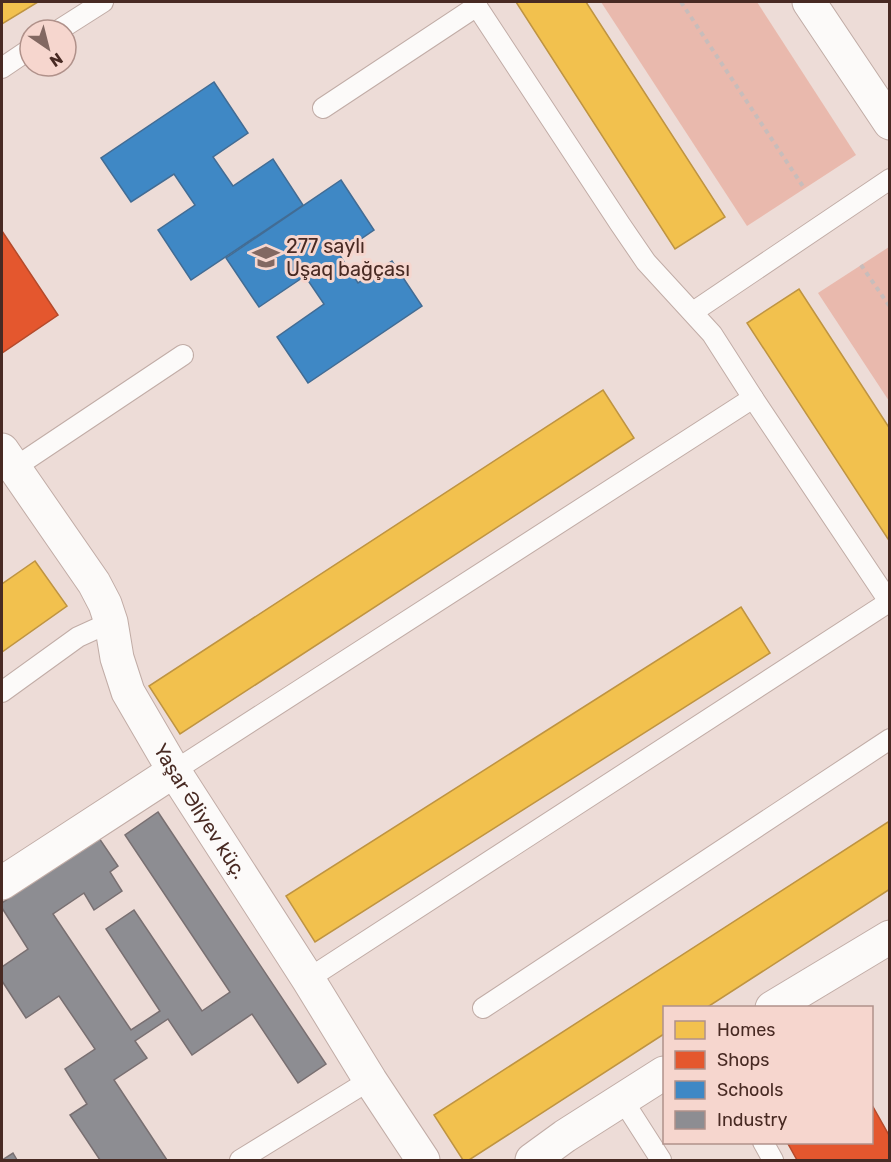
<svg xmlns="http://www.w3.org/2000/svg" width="891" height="1162" font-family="Rubik,sans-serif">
<rect width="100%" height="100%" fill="#eddcd7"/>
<g fill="#e9b9ad">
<polygon points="601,2 757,2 856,155 747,226"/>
<polygon points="889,247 889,401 818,293"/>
</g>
<g fill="#f2c14e" stroke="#bf9441" stroke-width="1.5">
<polygon points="2,2 38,2 2,24"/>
<polygon points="516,2 586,2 725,217 675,249"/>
<polygon points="799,289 890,429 890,542 747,323"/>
<polygon points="603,390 634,438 180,734 149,686"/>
<polygon points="35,561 67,606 2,652 2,584"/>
<polygon points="741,607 770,653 315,942 286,896"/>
<polygon points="888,822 890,824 890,889 706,1008 664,1008 664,1034 469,1160 463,1160 434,1115"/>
</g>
<g fill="#e4572e" stroke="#b54a2b" stroke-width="1.5">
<polygon points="2,231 58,315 2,353"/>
<polygon points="872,1105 890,1137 890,1160 797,1160 787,1142 872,1142"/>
</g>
<g fill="#3f88c5" stroke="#426c94" stroke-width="1.5">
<polygon points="214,82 248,133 213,157 233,186 273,159 303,205 191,280 158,230 195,205 174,174 131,202 101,158"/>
<polygon points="341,180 374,230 339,254 358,283 392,261 422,306 308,383 277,337 324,304 305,276 259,307 226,258"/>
</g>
<g fill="#8d8d92" stroke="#786f71" stroke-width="1.5">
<polygon points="158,812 326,1064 298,1083 252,1014 192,1055 168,1019 135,1041 147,1058 114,1080 167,1160 100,1160 70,1115 87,1104 65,1069 95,1049 59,996 26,1018 2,981 2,967 28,949 2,908 2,903 99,838 118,866 110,872 122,891 94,910 84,893 53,914 131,1030 160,1011 106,929 134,910 202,1011 230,992 125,835"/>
<polygon points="13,1153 17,1160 2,1160"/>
</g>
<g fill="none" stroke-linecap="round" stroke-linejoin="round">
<defs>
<g id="lane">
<polyline points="474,2 620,224 646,262 712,334 753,398 890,603"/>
<polyline points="59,30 103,2"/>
<polyline points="2,68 30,49"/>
<polyline points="323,108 477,6"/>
<polyline points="693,312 890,179"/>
<polyline points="14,468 183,355"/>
<polyline points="2,692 78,637 111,622"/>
<polyline points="174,771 753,398"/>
<polyline points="308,979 889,602"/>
<polyline points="483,1008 890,739"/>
<polyline points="622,1099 661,1160"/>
<polyline points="763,1142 773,1160"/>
<polyline points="240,1160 370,1080"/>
</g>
<g id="street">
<path id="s1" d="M2,450L94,583L105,604L111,622L117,658L128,692L174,771L308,979L370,1080L423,1160"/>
<polyline points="2,883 174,771"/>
</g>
<g id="secondary">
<polyline points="809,2 890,123"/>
<polyline points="772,1008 890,937"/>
<polyline points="532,1160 565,1136 664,1073"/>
</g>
</defs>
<use href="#lane" stroke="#c1aca6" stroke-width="22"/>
<use href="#street" stroke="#c1aca6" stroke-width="35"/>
<use href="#secondary" stroke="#c1aca6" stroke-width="35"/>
<g stroke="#c8bdbb" stroke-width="4" stroke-dasharray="4.5 4.5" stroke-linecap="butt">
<polyline points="681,2 804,188"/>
<polyline points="861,265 890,307"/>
</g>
<use href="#lane" stroke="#fcfaf9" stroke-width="20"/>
<use href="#street" stroke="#fcfaf9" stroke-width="33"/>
<use href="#secondary" stroke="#fcfaf9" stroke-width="33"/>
</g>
<defs>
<symbol id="school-bare" viewBox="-9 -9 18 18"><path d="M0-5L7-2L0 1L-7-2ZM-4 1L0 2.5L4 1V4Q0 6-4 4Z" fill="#826862" stroke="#f6d6ce" stroke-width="2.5" paint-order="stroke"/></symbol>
</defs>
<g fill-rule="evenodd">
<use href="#school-bare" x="247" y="238" width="38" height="38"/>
</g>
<g text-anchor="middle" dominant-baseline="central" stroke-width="6" stroke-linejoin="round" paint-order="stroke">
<g font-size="20" fill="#482a23" stroke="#f6d6ce" text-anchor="start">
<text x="286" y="246">277 saylı<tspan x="286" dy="23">Uşaq bağçası</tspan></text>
</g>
<g font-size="20" fill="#482a23" stroke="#f6d6ce">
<text stroke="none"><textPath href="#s1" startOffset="416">Yaşar Əliyev küç.</textPath></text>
</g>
</g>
<rect width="891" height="1162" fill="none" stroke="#482a23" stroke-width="6"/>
<rect x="663" y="1006" width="210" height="138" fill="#f6d6ce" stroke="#b0918a" stroke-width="1.5"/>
<rect x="675" y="1021" width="30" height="18" fill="#f2c14e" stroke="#b0918a" stroke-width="1.5"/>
<text x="717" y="1036" font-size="18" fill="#482a23">Homes</text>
<rect x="675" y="1051" width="30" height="18" fill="#e4572e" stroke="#b0918a" stroke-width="1.5"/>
<text x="717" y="1066" font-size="18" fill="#482a23">Shops</text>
<rect x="675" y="1081" width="30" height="18" fill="#3f88c5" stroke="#b0918a" stroke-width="1.5"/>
<text x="717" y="1096" font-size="18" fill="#482a23">Schools</text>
<rect x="675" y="1111" width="30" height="18" fill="#8d8d92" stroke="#b0918a" stroke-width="1.5"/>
<text x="717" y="1126" font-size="18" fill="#482a23">Industry</text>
<g transform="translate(48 48) rotate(145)"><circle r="28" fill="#f6d6ce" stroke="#b0918a" stroke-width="1.5"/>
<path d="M0-4.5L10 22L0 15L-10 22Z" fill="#826862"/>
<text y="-9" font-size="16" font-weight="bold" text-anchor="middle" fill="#482a23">N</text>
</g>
</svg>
